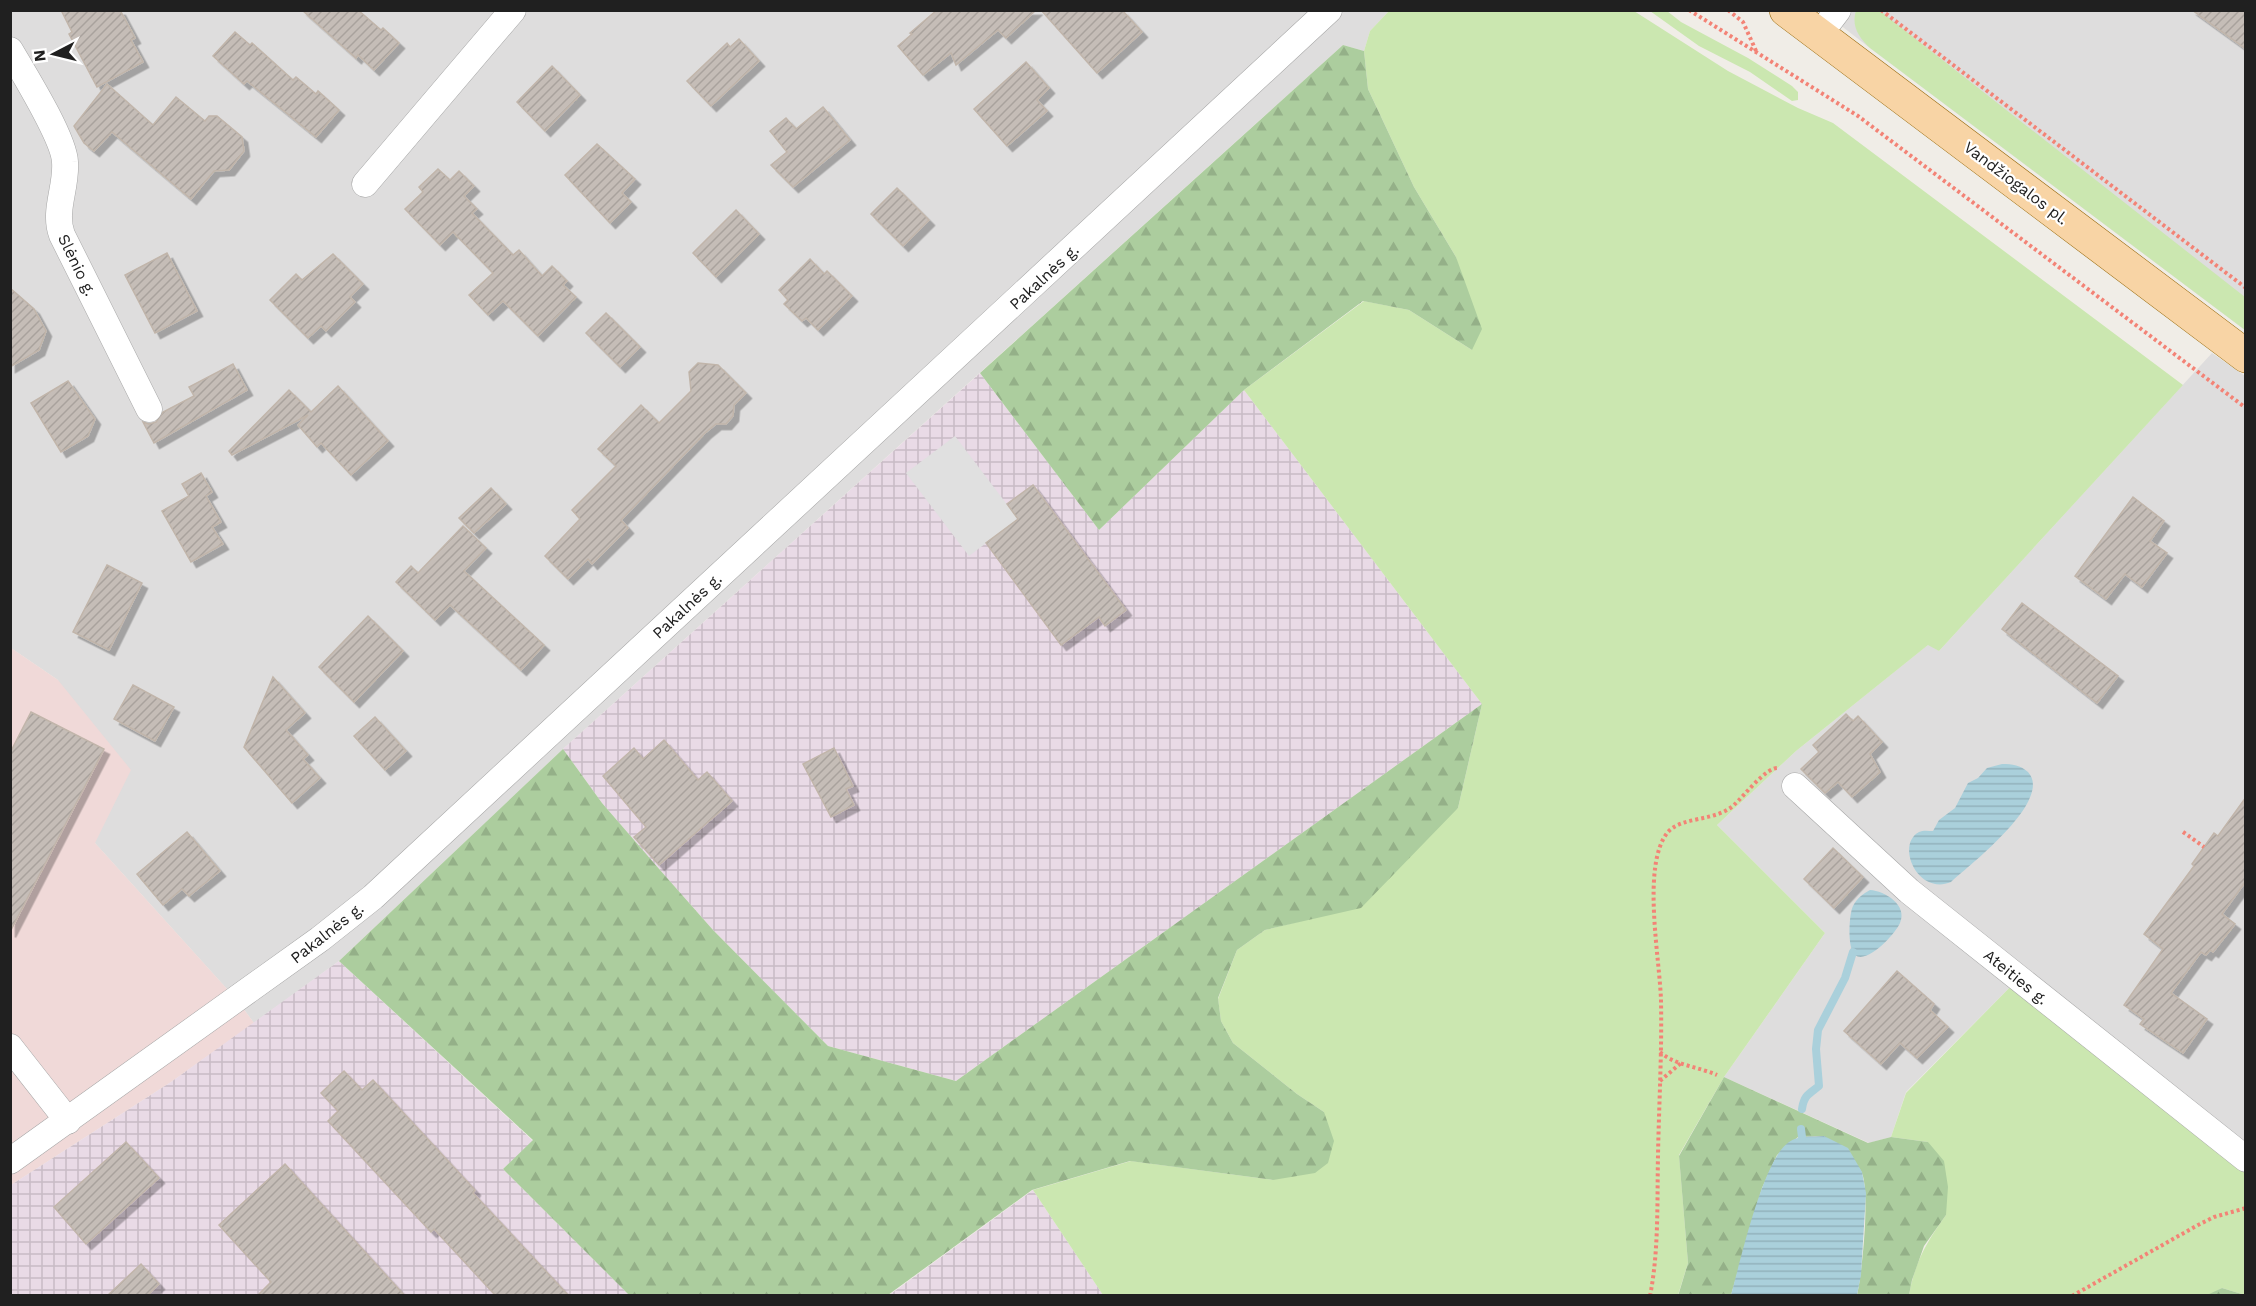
<svg xmlns="http://www.w3.org/2000/svg" width="2256" height="1306" font-family="'Work Sans',sans-serif">
<defs>
<pattern id="industrial-grid" width="8" height="8" patternUnits="userSpaceOnUse" patternTransform="scale(1.5)"><rect width="8" height="8" fill="#e9dae6"/><path d="M0 4h8M4 0v8" fill="none" stroke="#c8bbc5"/></pattern>
<pattern id="forest-firs" width="22" height="20" patternUnits="userSpaceOnUse" patternTransform="scale(1.5)"><rect width="22" height="20" fill="#accd9e"/><path d="M5 1l3.5 6h-7zM16 11l3.5 6h-7z" fill="#94b088"/></pattern>
<pattern id="water-rules" width="6" height="5" patternUnits="userSpaceOnUse" patternTransform="scale(1.5)"><rect width="6" height="5" fill="#aad0db"/><path d="M0 2.5h6" fill="none" stroke="#92b2bc"/></pattern>
<pattern id="building-hatch" width="6" height="6" patternUnits="userSpaceOnUse" patternTransform="scale(1.5)"><rect width="6" height="6" fill="#c5bdb7"/><path d="M-1 1l2-2M0 6l6-6M5 7l2-2" fill="none" stroke="#a9a29d"/></pattern>
<filter id="shadow"><feDropShadow dx="5.5" dy="5.5" stdDeviation="0" flood-color="#0004"/></filter>
</defs>
<rect width="100%" height="100%" fill="#f0ede7"/>
<g fill="#dedddd">
<polygon points="10,11 1389,11 1370,31 1364,51 1343,45 563,749 339,961 254,1023 237,1000 95,843 58,680 11,648"/>
<polygon points="1822,11 2245,11 2245,330 1870,48"/>
<polygon points="2212,353 2245,376 2245,1159 2018,979 1906,1092 1891,1137 1869,1143 1724,1077 1825,933 1717,825 1796,751 1929,644 1939,651"/>
</g>
<polygon fill="#f0d9d8" points="11,648 58,680 131,770 95,843 237,1000 254,1023 171,1082 11,1185"/>
<g fill="url(#industrial-grid)">
<polygon points="980,373 1099,530 1244,390 1482,704 956,1081 828,1046 713,930 660,870 602,803 563,749"/>
<polygon points="339,961 533,1141 503,1169 629,1295 11,1296 11,1185 171,1082"/>
<polygon points="1033,1190 1103,1295 888,1296"/>
</g>
<g fill="#cbe7b0">
<polygon points="1389,11 1634,11 1728,71 1798,108 1833,123 2183,385 1939,651 1928,645 1796,751 1717,825 1825,933 1724,1077 1679,1155 1688,1263 1678,1295 1103,1295 1033,1190 1131,1161 1273,1180 1324,1112 1297,1094 1233,1043 1221,1021 1218,999 1237,950 1265,930 1305,920 1458,808 1482,704 1244,390 1364,301 1409,310 1472,350 1456,257 1414,187 1368,89 1364,51 1370,31"/>
<polygon points="1650,11 1667,11 1681,22 1748,58 1792,86 1798,92 1798,100 1792,101 1750,72 1699,46"/>
<path d="M1856,11H1880L2245,297V330L1870,48C1859,38 1851,26 1856,11Z"/>
<path d="M2018,979L2245,1159V1295L2222,1288L2207,1296L1909,1295C1915,1262 1926,1243 1946,1215L1928,1142L1891,1137L1906,1093Z"/>
</g>
<g fill="url(#forest-firs)">
<polygon points="1343,45 1364,51 1368,89 1414,187 1456,257 1482,329 1472,350 1409,310 1363,301 1244,390 1099,530 980,373"/>
<polygon points="1482,704 1458,808 1361,908 1265,930 1237,950 1218,998 1221,1021 1233,1043 1297,1094 1324,1112 1334,1141 1328,1163 1315,1173 1273,1180 1130,1161 1032,1190 888,1295 629,1295 503,1169 533,1140 339,961 563,749 602,803 660,870 713,930 828,1046 956,1081"/>
<path d="M1724,1077L1868,1143L1891,1137L1928,1142L1944,1161L1948,1187L1946,1215L1924,1246L1912,1280L1909,1295H1857C1862,1275 1871,1188 1861,1171C1856,1162 1833,1145 1824,1136L1798,1137L1777,1155L1762,1188L1731,1295L1678,1296L1688,1263L1679,1156Z"/>
<polygon points="2222,1288 2245,1295 2207,1295"/>
</g>
<polygon fill="#e0e0e0" points="955,436 1018,519 969,556 906,473"/>
<g fill="url(#water-rules)">
<path d="M2002,764C2013,764 2020,765 2028,772C2054,800 1970,865 1951,882C1918,896 1895,845 1919,832C1923,830 1929,831 1933,831L1939,820L1955,808L1968,783L1978,778L1987,768Z"/>
<path d="M1870,890C1885,891 1908,905 1900,923C1896,933 1867,965 1855,955C1847,948 1849,914 1853,906C1857,898 1863,894 1870,890Z"/>
<path d="M1824,1136L1848,1148L1862,1172L1866,1193L1861,1275L1857,1295H1731C1740,1263 1763,1159 1789,1142C1799,1135 1812,1137 1824,1136Z"/>
</g>
<g fill="none" stroke-linecap="round" stroke-linejoin="round">
<g stroke="#aad0db" stroke-width="8">
<path d="M1802,1109C1804,1095 1809,1094 1819,1086L1816,1049L1818,1030L1845,978L1853,952"/>
<polyline points="1801,1129 1802,1137"/>
</g>
</g>
<g fill="url(#building-hatch)" stroke="#c1b5aa" stroke-width="1.5" filter="url(#shadow)">
<polygon points="61,10 120,10 135,38 131,40 143,62 97,87 69,34 72,32"/>
<polygon points="302,10 358,10 381,30 383,28 399,43 374,70 358,55 356,58"/>
<polygon points="937,10 1036,10 1006,38 998,30 956,65 951,53 923,75 898,46 912,34 910,33"/>
<polygon points="1041,10 1122,10 1142,32 1097,73"/>
<polygon points="2192,10 2246,10 2246,49"/>
<polygon points="235,32 250,45 252,43 293,80 296,77 316,94 318,91 339,110 316,137 247,81 244,84 213,56"/>
<polygon points="739,39 759,61 711,106 687,81 727,43 730,47"/>
<polygon points="1026,62 1049,88 1037,100 1047,111 1007,146 974,109"/>
<polygon points="552,66 580,95 545,131 517,102"/>
<polygon points="107,84 153,125 176,97 205,121 209,116 217,116 242,137 244,151 229,170 214,171 191,199 112,132 94,151 84,143 74,126"/>
<polygon points="823,107 850,140 793,187 771,165 787,152 770,131 786,118 796,129"/>
<polygon points="597,144 635,179 622,193 631,202 610,223 565,175"/>
<polygon points="438,169 450,180 459,171 474,186 464,196 477,209 472,213 513,255 519,250 542,276 552,266 567,281 563,285 576,297 538,336 503,301 488,315 469,295 493,273 453,232 440,245 405,209 423,192 419,187"/>
<polygon points="897,188 929,220 903,246 871,214"/>
<polygon points="736,210 759,234 716,277 693,253"/>
<polygon points="167,253 197,311 155,333 125,275"/>
<polygon points="333,254 363,284 350,297 355,302 326,331 321,326 308,338 270,300 296,274 302,280"/>
<polygon points="810,259 824,274 827,271 852,296 818,330 806,318 802,321 784,304 788,300 779,290"/>
<polygon points="10,288 34,309 46,331 39,350 10,367"/>
<polygon points="606,313 640,347 620,367 586,333"/>
<polygon points="698,363 718,365 746,393 734,405 733,416 726,424 716,424 705,433 621,520 628,528 592,564 588,559 568,579 545,556 580,519 572,510 616,466 598,449 641,405 659,423 691,391 689,372"/>
<polygon points="233,364 247,390 154,443 143,422 149,424 156,422 163,412 194,396 189,387"/>
<polygon points="68,381 95,419 88,436 61,452 31,403"/>
<polygon points="338,386 388,441 351,475 321,443 317,447 298,425 308,415 232,455 229,451 289,390 311,412"/>
<polygon points="201,473 212,492 206,496 221,522 212,527 223,544 191,562 162,511 189,496 182,484"/>
<polygon points="1033,485 1126,610 1105,626 1099,617 1061,645 986,543 1018,519 1007,504"/>
<polygon points="491,488 506,504 474,533 459,518"/>
<polygon points="2133,497 2164,521 2150,541 2167,553 2142,587 2125,574 2106,599 2075,576"/>
<polygon points="463,526 486,548 464,571 544,645 521,670 450,605 435,620 396,582 411,566 418,573"/>
<polygon points="107,565 142,583 109,650 73,632"/>
<polygon points="2022,603 2118,676 2097,703 2002,629"/>
<polygon points="368,616 403,651 354,702 319,667"/>
<polygon points="273,677 305,713 286,730 308,755 303,759 320,778 292,803 244,747"/>
<polygon points="133,685 174,707 155,741 114,719"/>
<polygon points="31,712 104,749 10,932 10,753"/>
<polygon points="1846,714 1853,721 1858,716 1882,742 1870,754 1880,772 1852,797 1838,782 1825,793 1801,769 1819,752 1813,745"/>
<polygon points="375,717 406,751 385,770 354,736"/>
<polygon points="664,740 698,780 707,772 732,801 659,865 634,837 646,827 603,776 634,748 643,759"/>
<polygon points="834,748 853,786 846,789 854,805 831,817 803,764"/>
<polygon points="2246,797 2246,881 2222,914 2235,924 2213,952 2210,950 2206,955 2201,952 2171,993 2207,1019 2183,1053 2140,1024 2144,1019 2124,1005 2163,949 2144,934 2194,866 2192,864 2214,833 2218,836"/>
<polygon points="187,832 220,871 189,896 182,889 163,905 137,874"/>
<polygon points="1833,848 1863,877 1834,908 1804,879"/>
<polygon points="1897,971 1934,1004 1930,1010 1948,1027 1917,1058 1900,1043 1881,1064 1844,1031"/>
<polygon points="344,1071 362,1090 373,1080 475,1190 473,1193 569,1296 496,1296 434,1229 431,1232 328,1121 338,1111 321,1093"/>
<polygon points="126,1142 159,1178 86,1244 54,1207"/>
<polygon points="285,1164 405,1296 257,1296 271,1282 219,1225"/>
<polygon points="141,1264 159,1284 147,1296 107,1296"/>
</g>
<g fill="none" stroke-linecap="round" stroke-linejoin="round">
<defs>
<g id="street">
<polyline points="1819,35 1838,10"/>
<path d="M10,50C24,74 64,138 65,162C67,187 53,211 62,235L149,409"/>
<polyline points="365,184 513,10"/>
<polyline points="1795,786 1909,891 2246,1159"/>
<polyline points="10,1047 68,1121"/>
<polyline points="10,1161 320,939 373,897 1329,10"/>
</g>
<polyline id="primary" points="1786,10 2246,356"/>
</defs>
<use href="#street" stroke="#a7a7a7" stroke-width="27"/>
<use href="#primary" stroke="#956708" stroke-width="34"/>
<g stroke="#f38376" stroke-width="4" stroke-dasharray="3 3" stroke-linecap="butt">
<polyline points="1689,10 1858,116 2246,408"/>
<polyline points="1728,10 1743,22 1757,53"/>
<polyline points="1881,10 2246,288"/>
<polyline points="2183,832 2204,847"/>
<path d="M1660,1052C1674,1065 1699,1067 1717,1075"/>
<polyline points="1660,1081 1681,1063"/>
<path d="M1650,1296C1659,1250 1657,1202 1658,1155C1659,1104 1662,1052 1661,1001C1660,959 1641,864 1668,832C1682,816 1715,822 1734,805C1744,796 1766,767 1778,768"/>
<polyline points="2072,1296 2198,1225 2214,1217 2246,1208"/>
</g>
<use href="#street" stroke="#fff" stroke-width="26"/>
<use href="#primary" stroke="#f8d4a5" stroke-width="33"/>
</g>
<g text-anchor="middle" dominant-baseline="central" stroke-width="4.5" stroke-linejoin="round" paint-order="stroke">
<g font-size="16" fill="#202020" stroke="#fff">
<text transform="translate(2016 183) rotate(37)">Vandžiogalos pl.</text>
<text transform="translate(77 265) rotate(64)">Slėnio g.</text>
<text transform="translate(1044 277) rotate(-43)">Pakalnės g.</text>
<text transform="translate(687 606) rotate(-43)">Pakalnės g.</text>
<text transform="translate(327 933) rotate(-38)">Pakalnės g.</text>
<text transform="translate(2016 977) rotate(39)">Ateities g.</text>
</g>
</g>
<rect width="2256" height="1306" fill="none" stroke="#202020" stroke-width="24"/>
<g transform="translate(54 54) rotate(263)" stroke="#ffffff" stroke-width="4.5" paint-order="stroke">
<path d="M0-4.5L10 22L0 15L-10 22Z" fill="#202020"/>
<text y="-9" font-size="16" font-weight="bold" text-anchor="middle" fill="#202020">N</text>
</g>
</svg>
